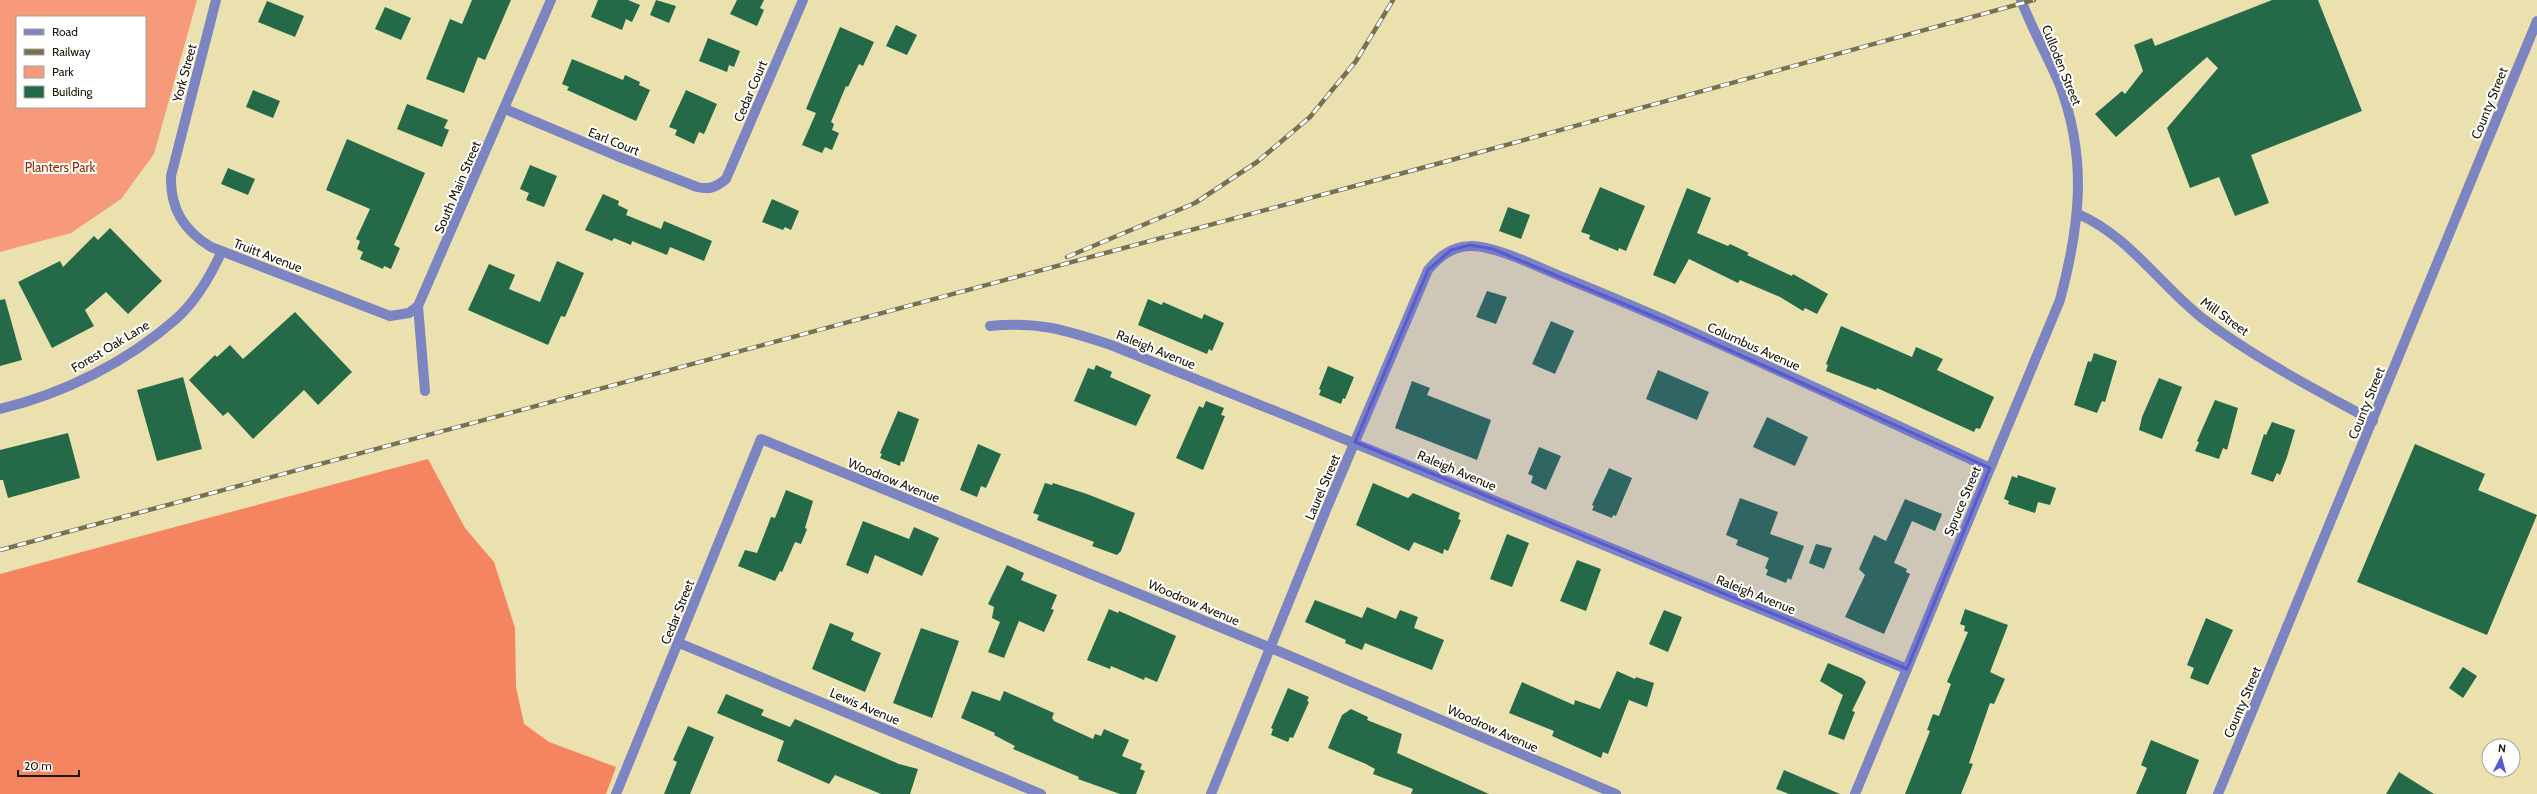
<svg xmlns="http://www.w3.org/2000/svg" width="2537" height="794" font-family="Cabin,sans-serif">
<rect width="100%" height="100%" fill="#ebe1af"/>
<path fill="#f7997b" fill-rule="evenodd" d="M0,0H197L154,154L121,199L71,233L0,252ZM17,17H145V107H17Z"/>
<polygon fill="#f58460" points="428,459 465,528 494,562 515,628 516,687 524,724 549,742 616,767 606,794 0,794 0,574"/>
<g fill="#256a48">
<polygon points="472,0 511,0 485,60 478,57 464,93 426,79 450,19 462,24"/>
<polygon points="598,0 628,0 640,5 632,22 626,19 622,30 591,17"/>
<polygon points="656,0 676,6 669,23 650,15"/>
<polygon points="737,0 764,0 760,8 764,10 757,26 730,14"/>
<polygon points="2272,0 2318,0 2362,111 2251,155 2269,203 2235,216 2219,177 2190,188 2167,128 2218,68 2207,57 2116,137 2095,114 2122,91 2125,94 2143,71 2134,45 2152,38 2155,46"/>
<polygon points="267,1 304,16 295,37 258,22"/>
<polygon points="385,7 411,18 401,40 375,29"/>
<polygon points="896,25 917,35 907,55 886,46"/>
<polygon points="840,27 874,42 863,66 859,64 848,87 846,86 831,122 834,124 832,130 839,133 832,150 825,147 822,153 802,145 816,113 806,109"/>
<polygon points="708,38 740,51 734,67 729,65 727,72 699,61"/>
<polygon points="572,59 623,80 625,75 640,82 639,85 650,90 636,121 567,90 569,87 562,84"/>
<polygon points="253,90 280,101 273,118 246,107"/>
<polygon points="686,90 717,104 704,134 699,132 694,144 675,135 677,130 669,127"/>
<polygon points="407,104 448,120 444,128 449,130 442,147 397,129"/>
<polygon points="347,139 425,173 394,245 400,248 391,269 384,266 383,269 360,259 363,252 357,249 360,241 356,239 370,209 326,190"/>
<polygon points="530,165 557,176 544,207 526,200 529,193 520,189"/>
<polygon points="228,168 255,179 248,195 221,184"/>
<polygon points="1600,187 1645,206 1626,251 1619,248 1618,251 1589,239 1590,235 1581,232"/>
<polygon points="1687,188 1711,198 1697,233 1728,246 1730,244 1749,253 1747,255 1792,276 1793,274 1828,294 1817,314 1805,308 1803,311 1780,297 1740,280 1738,283 1689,259 1675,284 1653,275"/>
<polygon points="603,194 619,201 618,205 628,210 626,215 661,229 664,221 712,241 704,261 670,247 667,255 632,241 631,245 614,238 612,241 585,230"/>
<polygon points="772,199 799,211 791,230 785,227 783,230 762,222"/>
<polygon points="1508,207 1530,215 1521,239 1499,231"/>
<polygon points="110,228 162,281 128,314 106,292 85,310 94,326 52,348 18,282 60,261 63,267 94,236 98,240"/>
<polygon points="557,261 584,273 565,317 561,316 548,345 468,310 489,264 515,275 509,289 540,302"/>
<polygon points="1487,291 1507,297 1496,324 1476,317"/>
<polygon points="5,299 22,360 0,366 0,300"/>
<polygon points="1148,299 1162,305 1163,302 1202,319 1204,314 1224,323 1212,351 1209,349 1207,354 1138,325"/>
<polygon points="295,312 352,372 318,405 304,390 253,439 228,412 223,416 189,380 215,355 217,357 230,345 243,359"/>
<polygon points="1551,321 1574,331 1555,374 1532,364"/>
<polygon points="1841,326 1912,357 1916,347 1943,359 1937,370 1994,397 1980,429 1976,428 1974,432 1877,388 1876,390 1826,371 1828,365 1826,364"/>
<polygon points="2094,353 2117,361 2105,402 2102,401 2097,413 2074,405 2088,361 2091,362"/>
<polygon points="1096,365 1112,372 1110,377 1151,395 1136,426 1074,401 1088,368 1094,370"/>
<polygon points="1328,366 1354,377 1345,399 1343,398 1341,404 1319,395 1321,390 1319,389"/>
<polygon points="1658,370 1709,392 1697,420 1646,399"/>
<polygon points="183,377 202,449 157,461 137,390"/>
<polygon points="2159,378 2182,387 2162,439 2139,430 2142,417"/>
<polygon points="1412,381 1430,388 1427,395 1491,420 1477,460 1395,428"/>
<polygon points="2215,400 2238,408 2227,450 2223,448 2219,459 2195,451 2199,442 2197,441"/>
<polygon points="1206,401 1224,408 1221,415 1225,416 1203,470 1176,458 1199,406 1203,408"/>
<polygon points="898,411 919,419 904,462 901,461 900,466 880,458 882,454 880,453"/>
<polygon points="1767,417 1808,437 1795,466 1753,447"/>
<polygon points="2272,422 2295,430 2287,457 2280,475 2277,473 2273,482 2251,474 2264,434 2266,435"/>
<polygon points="68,433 80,478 8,498 3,480 0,480 0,450"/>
<polygon points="978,444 1001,454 986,488 981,486 977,497 960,490"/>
<polygon points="2415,444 2485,474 2478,490 2537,515 2487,635 2357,582"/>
<polygon points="1539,447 1561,456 1546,490 1531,483 1533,476 1528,474"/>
<polygon points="1609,468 1632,478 1616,516 1613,515 1612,518 1592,510 1594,506 1592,505"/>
<polygon points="2018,475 2056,488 2050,505 2038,502 2035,513 2008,504 2009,501 2004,499 2012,476 2017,478"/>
<polygon points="1045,483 1052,485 1053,483 1087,494 1135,513 1121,551 1117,555 1092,546 1094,542 1037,520 1039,515 1033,513"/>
<polygon points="1373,483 1408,498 1413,493 1460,513 1458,519 1461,520 1448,551 1444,549 1443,554 1414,542 1409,551 1356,525"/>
<polygon points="786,490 813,501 805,528 807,529 801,544 795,542 782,572 780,571 775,581 738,566 745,550 757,553 771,517 775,518"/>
<polygon points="1740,498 1778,512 1770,534 1804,546 1791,580 1788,578 1786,583 1766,575 1768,570 1765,568 1769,558 1736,545 1738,540 1726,535"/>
<polygon points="1905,499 1942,514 1935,531 1912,521 1894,563 1907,569 1906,572 1910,574 1884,634 1845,617 1865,575 1859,569 1874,535 1886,541"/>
<polygon points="863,521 909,539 914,527 939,538 922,576 875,555 868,574 846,565"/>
<polygon points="1507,534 1529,543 1512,587 1490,579"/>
<polygon points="1816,544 1832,548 1824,569 1809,563"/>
<polygon points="1577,560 1601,569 1586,611 1560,601"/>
<polygon points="1007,565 1024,573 1021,580 1057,595 1051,609 1054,610 1044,632 1019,621 1004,658 988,652 1000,622 992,618 994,607 988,604"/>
<polygon points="1315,600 1362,618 1367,607 1396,619 1400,610 1418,617 1414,628 1444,640 1432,670 1365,643 1362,650 1345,643 1346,640 1305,622"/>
<polygon points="1109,609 1118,613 1119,611 1176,636 1157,682 1145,677 1144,680 1111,666 1110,669 1087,660"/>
<polygon points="1965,609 2008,625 1990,672 2005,679 1994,704 1990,703 1969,763 1973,764 1961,794 1905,794 1930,731 1927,730 1933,714 1939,716 1951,684 1947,682 1968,632 1964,631 1965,626 1960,624"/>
<polygon points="1664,610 1682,617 1668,652 1649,644"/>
<polygon points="2206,618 2233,630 2208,685 2190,678 2194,668 2187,665"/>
<polygon points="830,623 854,633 851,640 881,653 865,692 812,669"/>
<polygon points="921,628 959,641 932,718 893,703"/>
<polygon points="1828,663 1862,678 1866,682 1852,711 1855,712 1844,740 1828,734 1843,695 1820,681"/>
<polygon points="2463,667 2477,676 2463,698 2449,688"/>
<polygon points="1617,671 1635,679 1636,677 1654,683 1647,707 1629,700 1608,754 1603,752 1601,758 1552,736 1554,731 1509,713 1522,682 1574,705 1575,700 1600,709"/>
<polygon points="1288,688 1309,697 1307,701 1309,702 1293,738 1290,737 1288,742 1271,735 1273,729 1271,728"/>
<polygon points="972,691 1000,701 1004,691 1054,713 1052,718 1054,721 1093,739 1095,734 1101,736 1104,729 1129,740 1122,756 1142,764 1140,769 1145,771 1136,794 1120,794 1078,779 1079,777 1013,749 1015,746 994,735 995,733 961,718"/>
<polygon points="726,694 764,710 761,715 790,727 795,719 899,764 918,769 910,794 881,794 835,775 829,784 777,761 784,741 717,713"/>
<polygon points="1351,709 1368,717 1367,720 1402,734 1397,753 1489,794 1411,794 1413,789 1373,774 1375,769 1366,764 1328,748 1342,715"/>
<polygon points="688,726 714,737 690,794 664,794 677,762 673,760"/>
<polygon points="2151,740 2199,760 2186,794 2136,794 2147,768 2141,765"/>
<polygon points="1784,770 1840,794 1789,794 1776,789"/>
<polygon points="2399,772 2434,794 2386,794"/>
</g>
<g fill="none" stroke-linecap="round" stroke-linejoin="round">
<g stroke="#7d84c2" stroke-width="10">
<path d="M216,0L171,176C170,208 183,230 211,247L390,316L409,313L418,306"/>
<path d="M505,109L617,156L697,187C710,190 716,187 726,179L803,0"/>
<path d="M2078,214C2129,236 2159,284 2202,318C2254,358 2315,389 2373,421"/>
<path d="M990,326C1038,321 1066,330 1111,345C1377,451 1641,561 1907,669"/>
<polyline points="425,391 418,306 551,0"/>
<path d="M0,409C63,394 127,362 176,319C196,301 211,275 222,251"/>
<polyline points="679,643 1041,794"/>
<polyline points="616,794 761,439 1271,648 1616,794"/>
<path d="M1211,794L1328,505L1428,270C1439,257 1451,247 1469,246C1493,244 1542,269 1565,278C1709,336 1849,404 1990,468"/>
<path d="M1855,794L2060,300C2080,225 2088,158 2059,83C2047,55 2032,29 2021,0"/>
<polyline points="2218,794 2537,21"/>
</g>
<defs>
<g id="rail">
<polyline points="1067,257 1195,203 1257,162 1310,117 1356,61 1393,0"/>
<polyline points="0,550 1444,162 2034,0"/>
</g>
</defs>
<use href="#rail" stroke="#787151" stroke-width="4.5"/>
<use href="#rail" stroke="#fff" stroke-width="3" stroke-dasharray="9" stroke-linecap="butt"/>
</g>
<path fill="#5a59d1" fill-opacity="0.2" stroke="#5a59d1" stroke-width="3" stroke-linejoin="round" d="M1470,245L1493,249L1672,324L1990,468L1907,669L1355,442L1428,270L1451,250Z"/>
<g text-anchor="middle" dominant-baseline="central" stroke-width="4" stroke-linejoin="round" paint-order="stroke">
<g font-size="13" fill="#1b1705" stroke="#fff">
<text transform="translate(2062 65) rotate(68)">Culloden Street</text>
<text transform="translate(184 73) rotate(-75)">York Street</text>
<text transform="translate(750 91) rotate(-67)">Cedar Court</text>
<text transform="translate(2489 103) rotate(-68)">County Street</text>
<text transform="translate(614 141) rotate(22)">Earl Court</text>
<text transform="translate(457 187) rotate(-67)">South Main Street</text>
<text transform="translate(268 255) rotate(21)">Truitt Avenue</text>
<text transform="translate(2225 316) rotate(36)">Mill Street</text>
<text transform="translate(110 346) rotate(-31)">Forest Oak Lane</text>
<text transform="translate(1754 346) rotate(24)">Columbus Avenue</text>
<text transform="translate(1156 349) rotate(22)">Raleigh Avenue</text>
<text transform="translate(2366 403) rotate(-68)">County Street</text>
<text transform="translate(1457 470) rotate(23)">Raleigh Avenue</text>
<text transform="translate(894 480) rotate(22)">Woodrow Avenue</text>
<text transform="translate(1322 487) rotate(-67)">Laurel Street</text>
<text transform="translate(1962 501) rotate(-67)">Spruce Street</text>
<text transform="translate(1756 594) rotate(22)">Raleigh Avenue</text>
<text transform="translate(1194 602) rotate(23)">Woodrow Avenue</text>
<text transform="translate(677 612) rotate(-68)">Cedar Street</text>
<text transform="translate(2242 702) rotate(-67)">County Street</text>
<text transform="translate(865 706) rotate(23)">Lewis Avenue</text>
<text transform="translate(1493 728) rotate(24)">Woodrow Avenue</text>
</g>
<g font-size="13" fill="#922e04" stroke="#fff">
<text x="60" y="167">Planters Park</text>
</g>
</g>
<rect x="16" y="16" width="130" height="92" fill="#ffffff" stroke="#a4a29b"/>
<rect x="24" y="29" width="20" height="6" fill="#7d84c2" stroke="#a4a29b"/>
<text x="52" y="36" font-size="12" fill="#1b1705">Road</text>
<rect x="24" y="49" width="20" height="6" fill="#787151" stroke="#a4a29b"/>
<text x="52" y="56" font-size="12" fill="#1b1705">Railway</text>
<rect x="24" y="66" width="20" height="12" fill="#f7997b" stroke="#a4a29b"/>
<text x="52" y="76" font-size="12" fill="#1b1705">Park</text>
<rect x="24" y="86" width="20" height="12" fill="#256a48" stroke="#a4a29b"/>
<text x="52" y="96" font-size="12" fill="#1b1705">Building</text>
<g transform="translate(2501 758) rotate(6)"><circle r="19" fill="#ffffff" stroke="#a4a29b"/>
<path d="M0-3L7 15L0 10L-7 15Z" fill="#5a59d1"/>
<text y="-6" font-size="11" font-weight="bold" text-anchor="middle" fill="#1b1705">N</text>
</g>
<path d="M18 770v6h61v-6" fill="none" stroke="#1b1705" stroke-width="2"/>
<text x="24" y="770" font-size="12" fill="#1b1705" stroke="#ffffff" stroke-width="3" paint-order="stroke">20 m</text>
</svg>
